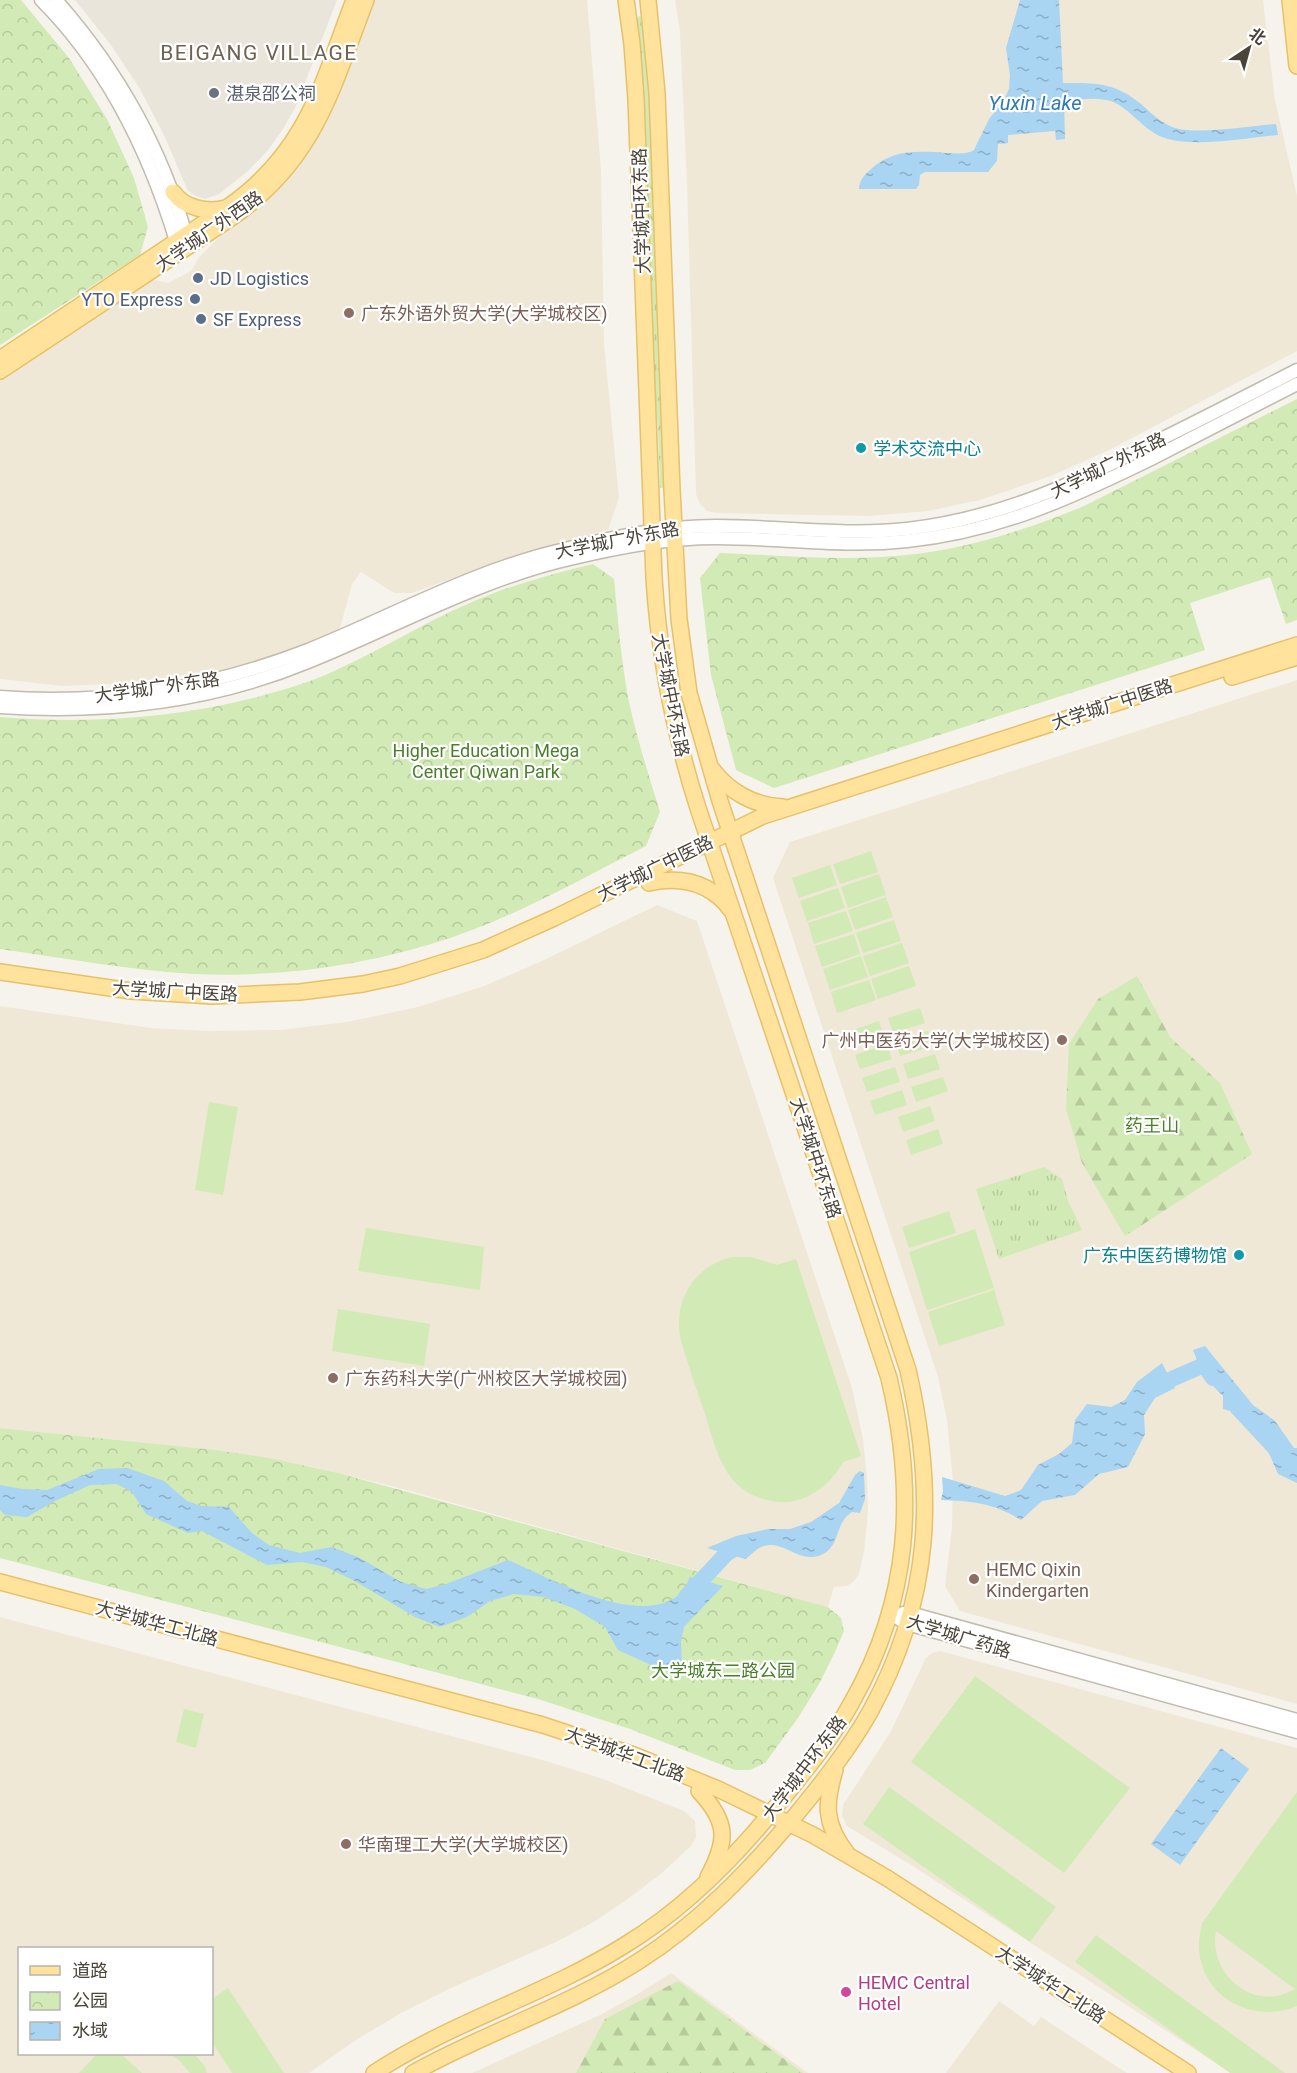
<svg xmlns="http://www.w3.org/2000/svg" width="1297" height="2073" font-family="Roboto,'Noto Sans SC',sans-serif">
<defs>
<pattern id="grass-tufts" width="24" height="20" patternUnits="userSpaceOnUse" patternTransform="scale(1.5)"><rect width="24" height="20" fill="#d2eab5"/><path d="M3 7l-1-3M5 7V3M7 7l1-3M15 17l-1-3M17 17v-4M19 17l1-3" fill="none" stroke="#b6ca9c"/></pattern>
<pattern id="forest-firs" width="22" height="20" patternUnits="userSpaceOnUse" patternTransform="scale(1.5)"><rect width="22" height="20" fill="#d2eab5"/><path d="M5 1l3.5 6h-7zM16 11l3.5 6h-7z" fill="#b6ca9c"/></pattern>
<pattern id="park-crowns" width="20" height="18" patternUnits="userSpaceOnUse" patternTransform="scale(1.5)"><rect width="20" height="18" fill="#d2eab5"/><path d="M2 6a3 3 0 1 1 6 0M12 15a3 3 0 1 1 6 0" fill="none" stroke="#b6ca9c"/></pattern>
<pattern id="water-ripples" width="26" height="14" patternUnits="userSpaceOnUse" patternTransform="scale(1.5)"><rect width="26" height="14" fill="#a9d4f2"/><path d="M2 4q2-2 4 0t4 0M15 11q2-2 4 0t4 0" fill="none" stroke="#8caec5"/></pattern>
</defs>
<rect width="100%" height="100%" fill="#f6f3ec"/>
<polygon fill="#eae5da" points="75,0 337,0 296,106 283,129 269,149 248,171 219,194 205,199 196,196 188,191 164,135 140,89 111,45"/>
<g fill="#efe8d6" fill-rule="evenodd">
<polygon points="370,0 587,0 601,170 604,343 619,498 608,530 510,557 412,593 394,593 361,572 352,584 340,628 337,633 265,659 221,670 133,683 63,686 0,679 0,377 146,278 168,283 191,271 200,256 297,161"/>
<polygon points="675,0 1263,0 1275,100 1297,196 1297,351 1109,450 1051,476 980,500 928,511 868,516 718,513 707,511 700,504 696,494 687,184 680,32"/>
<polygon points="1297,680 1297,1704 960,1611 945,1586 952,1527 953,1483 947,1420 938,1377 773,878 790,842"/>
<polygon points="657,905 697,921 852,1388 863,1439 867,1478 868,1513 864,1551 859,1574 854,1581 847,1586 834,1587 828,1607 392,1486 312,1467 216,1450 0,1428 0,1006 151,1028 208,1031 280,1030 347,1022 418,1007 484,986 542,961"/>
<path d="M0,1617L546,1761L603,1779L684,1811L695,1821L696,1837L691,1846L663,1872L629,1898L597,1920L558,1941L449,1989L401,2013L353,2042L309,2073H0ZM20,1948H212V2054H20Z"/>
<polygon points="940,1651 1297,1748 1297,2073 1231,2073 911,1865 847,1826 842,1816 843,1805 890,1733 926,1658 932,1653"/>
<polygon points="671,1973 808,2073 472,2073 600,2015 638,1994"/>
<polygon points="999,2001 1034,2026 1041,2017 1127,2073 946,2073"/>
</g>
<g fill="url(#grass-tufts)">
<polygon points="639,16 642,19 652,98 666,487 660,488 658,428 653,370 636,19"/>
<polygon points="1044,1167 1062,1179 1068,1201 1082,1230 999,1259 976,1189"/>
</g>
<g fill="url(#forest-firs)">
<polygon points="1137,976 1170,1037 1220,1083 1252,1154 1125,1236 1082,1163 1066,1109 1069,1044 1098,999"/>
<polygon points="678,1981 803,2073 576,2073 605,2019"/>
</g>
<g fill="url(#park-crowns)">
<polygon points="0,0 21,0 69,58 107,119 134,178 148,227 140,255 0,345"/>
<path d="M1297,399V620L1286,624L1270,577L1190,603L1205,650L774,788L736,770L711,675L700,578L720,553C773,555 827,560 881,557C951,554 1019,533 1084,506Z"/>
<path d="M593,564L614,579C618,620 621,661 629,702C637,739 649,776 660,812L646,846C583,878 520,914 453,937C370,965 282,978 194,974C129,970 64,958 0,949V717C88,724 175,719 261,696C286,689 311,682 334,671C381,650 425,622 472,602C511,585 552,574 593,564Z"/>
<polygon points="0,1428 216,1450 269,1458 338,1473 828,1607 841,1618 844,1631 835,1652 819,1684 798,1718 765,1763 750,1770 735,1770 630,1729 538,1699 0,1558"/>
</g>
<g fill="#d2eab5" fill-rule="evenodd">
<polygon points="871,851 878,872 840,884 833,864"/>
<polygon points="830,865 837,885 799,898 792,878"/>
<polygon points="879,874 886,895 848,908 841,887"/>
<polygon points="838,888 845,908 807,921 800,901"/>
<polygon points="886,897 893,917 855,930 848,910"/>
<polygon points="846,911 853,931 814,944 808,923"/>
<polygon points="894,920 901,941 863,953 856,933"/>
<polygon points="854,934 860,954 822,967 815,946"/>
<polygon points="902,943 909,963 870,976 863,956"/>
<polygon points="861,956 868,977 830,990 823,969"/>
<polygon points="909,966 916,986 878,999 871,979"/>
<polygon points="869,980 876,1000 837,1013 831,992"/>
<polygon points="920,1008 925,1023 893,1033 888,1018"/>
<polygon points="879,1021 884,1036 852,1047 847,1032"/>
<polygon points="928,1031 933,1046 900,1056 896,1041"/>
<polygon points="887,1044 892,1059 860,1069 855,1055"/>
<polygon points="935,1054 940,1069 908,1079 903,1064"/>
<polygon points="895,1067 900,1082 867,1092 862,1078"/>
<polygon points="943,1077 948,1091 916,1102 911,1087"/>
<polygon points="902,1090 907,1105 875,1115 870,1101"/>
<polygon points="209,1102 238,1107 223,1195 195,1190"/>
<polygon points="930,1106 935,1121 903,1132 898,1117"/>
<polygon points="938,1129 943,1144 911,1155 906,1140"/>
<polygon points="949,1211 956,1233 909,1248 902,1227"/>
<polygon points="366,1228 484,1247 480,1290 358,1271"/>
<polygon points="975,1229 994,1288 927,1310 909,1252"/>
<path d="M733,1257H751L777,1265L796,1259L861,1456L843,1462C831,1483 814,1498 789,1502C779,1503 768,1501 758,1497C721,1484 715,1444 704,1411C696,1388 688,1365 681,1341C672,1302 694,1265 733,1257Z"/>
<polygon points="994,1290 1005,1325 939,1346 928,1312"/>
<polygon points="338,1309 430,1324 424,1366 332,1351"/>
<polygon points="975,1676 1130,1788 1064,1873 911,1762"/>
<polygon points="184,1709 204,1714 196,1748 176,1742"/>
<polygon points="889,1787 1056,1907 1030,1942 863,1824"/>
<path d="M1297,1792V2006C1261,2022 1214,2005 1202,1965C1197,1950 1199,1937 1202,1923ZM1216,1931L1295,1989H1296C1290,1991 1283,1995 1277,1996C1240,2002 1209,1966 1216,1931Z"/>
<polygon points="1096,1935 1285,2073 1230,2073 1075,1962"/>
<polygon points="228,1988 284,2073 232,2073 212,2042 212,1999"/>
<polygon points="97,2054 121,2054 142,2073 79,2073"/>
<polygon points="169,2054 194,2054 204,2065 207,2073 190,2073 179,2060"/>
</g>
<g fill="url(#water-ripples)">
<path d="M1020,0H1059L1063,83C1096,83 1114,82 1141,104C1151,113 1162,124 1175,128C1200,135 1249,126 1276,124L1278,135C1247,138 1197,147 1168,139C1143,133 1128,103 1106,100C1093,97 1077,100 1064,101L1065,139L1056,140L1055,131L1008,135V143L998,144L997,161L988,172H925L920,175L919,185L916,189H859C859,181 864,175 870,170C892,149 918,151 946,153C956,153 966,155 974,150L989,119L1003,102L1009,89L1010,75L1006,48Z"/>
<polygon points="1205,1346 1253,1405 1275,1421 1294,1448 1297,1448 1297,1483 1278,1474 1258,1428 1241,1414 1223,1409 1223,1396 1204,1377 1193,1350"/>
<path d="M1162,1363L1175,1388L1155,1398L1144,1415L1145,1434L1128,1467L1099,1474L1075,1495L1042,1501L1021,1520C994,1503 972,1501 941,1500L943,1491L942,1477L1005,1496L1021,1490L1038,1465L1059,1454L1072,1443L1075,1420L1087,1404L1111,1407L1125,1400L1137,1382Z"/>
<path d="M127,1468L164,1481L187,1501L201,1506L229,1507L252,1533L269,1545L300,1553L331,1547L358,1557L401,1582L426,1589L446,1584L508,1560C550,1578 641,1630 681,1593C685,1589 687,1583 690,1577L723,1586L684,1627L681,1642L682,1667L662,1670L618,1650L605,1627L575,1609L544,1597L514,1594L490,1601L467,1617L440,1627L415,1617L353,1580L326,1567L302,1562L267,1565L202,1531L188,1533L146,1514L132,1492L117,1484L90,1485L55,1501L27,1517L5,1515L0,1510V1485L22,1489L47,1490L99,1469Z"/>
<path d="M860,1471L864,1473L865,1499L860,1513L852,1512C834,1523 841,1547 821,1555C799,1564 784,1540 764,1546C756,1548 752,1555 745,1559L707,1548L736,1536L768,1529H790L811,1522L839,1503L855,1475Z"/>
<polygon points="1221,1748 1249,1769 1180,1865 1151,1844"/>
</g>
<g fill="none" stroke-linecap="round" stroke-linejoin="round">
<g stroke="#a9d4f2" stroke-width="16">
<polyline points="1151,1388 1204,1365 1213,1378"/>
<polyline points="1237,1407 1289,1463 1297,1464"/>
<polyline points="686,1597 726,1554 743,1543"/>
</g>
<defs>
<g id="minor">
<path d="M41,0C108,67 149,152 176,241L182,245"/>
<path d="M56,0C117,69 161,146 186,235V241"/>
<path d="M0,697C105,705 210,688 308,650C393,616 471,571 561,550C612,537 664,526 716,526C780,526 843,536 907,529C1003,518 1079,481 1163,438C1208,416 1252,393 1297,370"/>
<path d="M0,707C104,714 211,702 308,662C397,626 480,579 574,558C621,547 668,538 716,538C780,538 843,548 907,541C997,532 1071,498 1151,459C1200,434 1248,409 1297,384"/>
<polyline points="889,1613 907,1624 1297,1732"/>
<polyline points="903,1613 910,1613 1297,1720"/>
</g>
<g id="major">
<polyline points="1290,0 1297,66"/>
<path d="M173,192C184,208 207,213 226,208"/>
<path d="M0,359L228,207C307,152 322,84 354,0"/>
<path d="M0,371L234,216C316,158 332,88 366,0"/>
<polyline points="1232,677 1297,657"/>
<path d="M712,769C729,792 755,806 783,807"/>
<path d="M649,883C681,876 710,882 731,910"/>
<polyline points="0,972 131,991 212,996 300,992 363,984 400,976 483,950 554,918 763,816 1297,645"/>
<polyline points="0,1582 543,1725 634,1755 718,1789 813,1835 887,1878 1188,2073"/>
<path d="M835,1770C825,1803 824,1824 846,1852"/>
<path d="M699,1791C728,1822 728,1840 708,1877"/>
<path d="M374,2073C453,2021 545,1995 625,1945C686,1908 735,1858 779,1803C805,1771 832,1739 852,1702C911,1598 916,1493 889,1378L698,808C674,733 659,658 654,578L636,99L632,44L626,0"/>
<path d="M413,2073C486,2032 567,2007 639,1961C700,1922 749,1871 795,1816C822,1783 849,1749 870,1712C932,1599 936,1493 908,1370L720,801L689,693L679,619L672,490L657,93L648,0"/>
</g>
</defs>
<use href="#minor" stroke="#c2bbae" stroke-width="15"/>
<use href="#major" stroke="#e6c16a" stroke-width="18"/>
<use href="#minor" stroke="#fff" stroke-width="12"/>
<use href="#major" stroke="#ffe39c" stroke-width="15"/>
</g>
<circle fill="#6b7280" stroke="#fff" stroke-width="2" cx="214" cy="93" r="6"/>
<g fill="#5c6f8a" stroke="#fff" stroke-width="2">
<circle cx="198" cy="278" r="6"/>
<circle cx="195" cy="299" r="6"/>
<circle cx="201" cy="319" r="6"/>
</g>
<g fill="#8d6e63" stroke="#fff" stroke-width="2">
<circle cx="349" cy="313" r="6"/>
<circle cx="1062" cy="1040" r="6"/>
<circle cx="333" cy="1378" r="6"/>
<circle cx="974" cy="1579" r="6"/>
<circle cx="346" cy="1844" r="6"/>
</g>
<g fill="#0f9aa8" stroke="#fff" stroke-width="2">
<circle cx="861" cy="448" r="6"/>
<circle cx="1239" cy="1255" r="6"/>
</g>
<circle fill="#d1479c" stroke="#fff" stroke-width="2" cx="846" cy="1992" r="6"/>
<g text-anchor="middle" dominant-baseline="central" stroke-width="4.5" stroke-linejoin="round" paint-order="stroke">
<g font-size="18" fill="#5b616d" stroke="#fff" text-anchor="start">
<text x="226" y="93">湛泉邵公祠</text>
</g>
<g font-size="18" fill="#4b4439" stroke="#fff">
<text transform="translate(641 211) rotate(-92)">大学城中环东路</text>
<text transform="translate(209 231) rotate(-35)">大学城广外西路</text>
<text transform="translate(1108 465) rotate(-26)">大学城广外东路</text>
<text transform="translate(617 540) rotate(-11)">大学城广外东路</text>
<text transform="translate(157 687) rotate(-8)">大学城广外东路</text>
<text transform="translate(671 695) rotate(79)">大学城中环东路</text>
<text transform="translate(1112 704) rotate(-18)">大学城广中医路</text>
<text transform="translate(655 868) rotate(-26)">大学城广中医路</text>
<text transform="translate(175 991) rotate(3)">大学城广中医路</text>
<text transform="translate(816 1158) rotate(72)">大学城中环东路</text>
<text transform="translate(157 1623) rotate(15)">大学城华工北路</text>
<text transform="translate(959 1636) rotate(17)">大学城广药路</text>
<text transform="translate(625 1754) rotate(20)">大学城华工北路</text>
<text transform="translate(804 1768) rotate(-53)">大学城中环东路</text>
<text transform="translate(1051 1984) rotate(33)">大学城华工北路</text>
</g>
<g font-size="18" fill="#4e5e75" stroke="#fff" text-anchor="start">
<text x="210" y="278">JD Logistics</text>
<text x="183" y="299" text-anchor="end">YTO Express</text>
<text x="213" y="319">SF Express</text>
</g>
<g font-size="18" fill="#785e54" stroke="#fff" text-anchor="start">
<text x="361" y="313">广东外语外贸大学(大学城校区)</text>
<text x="1050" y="1040" text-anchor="end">广州中医药大学(大学城校区)</text>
<text x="345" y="1378">广东药科大学(广州校区大学城校园)</text>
<text x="986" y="1569">HEMC Qixin<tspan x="986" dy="21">Kindergarten</tspan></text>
<text x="358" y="1844">华南理工大学(大学城校区)</text>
</g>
<g font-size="18" fill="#0d838f" stroke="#fff" text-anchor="start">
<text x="873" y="448">学术交流中心</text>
<text x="1227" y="1255" text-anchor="end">广东中医药博物馆</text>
</g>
<g font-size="18" fill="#4a7f2a" stroke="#fff">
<text x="486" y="750">Higher Education Mega<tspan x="486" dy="21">Center Qiwan Park</tspan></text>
<text x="1152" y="1125">药王山</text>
<text x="723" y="1670">大学城东二路公园</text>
</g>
<g font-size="18" fill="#b23c85" stroke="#fff" text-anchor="start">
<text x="858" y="1982">HEMC Central<tspan x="858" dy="21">Hotel</tspan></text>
</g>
<g font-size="20" font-style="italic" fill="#2e7ab2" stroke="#fff">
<text x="1035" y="103">Yuxin Lake</text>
</g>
<g font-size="21" letter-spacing="1.5" fill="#6e6250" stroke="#fff">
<text x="259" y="53">BEIGANG VILLAGE</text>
</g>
</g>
<rect x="18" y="1947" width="195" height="108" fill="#ffffff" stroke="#b7b4b0" stroke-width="1.5"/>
<rect x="30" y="1966" width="30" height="9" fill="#ffe39c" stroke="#b7b4b0" stroke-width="1.5"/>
<text x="72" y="1977" font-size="18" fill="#4b4439">道路</text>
<rect x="30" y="1992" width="30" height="18" fill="url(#park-crowns)" stroke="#b7b4b0" stroke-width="1.5"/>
<text x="72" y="2007" font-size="18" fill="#4b4439">公园</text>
<rect x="30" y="2022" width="30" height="18" fill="url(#water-ripples)" stroke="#b7b4b0" stroke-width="1.5"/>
<text x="72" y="2037" font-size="18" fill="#4b4439">水域</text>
<g transform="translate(1249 48) rotate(36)" stroke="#ffffff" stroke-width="4.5" paint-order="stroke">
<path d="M0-4.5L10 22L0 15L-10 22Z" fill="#4b4439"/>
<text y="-9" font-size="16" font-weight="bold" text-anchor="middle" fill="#4b4439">北</text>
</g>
</svg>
